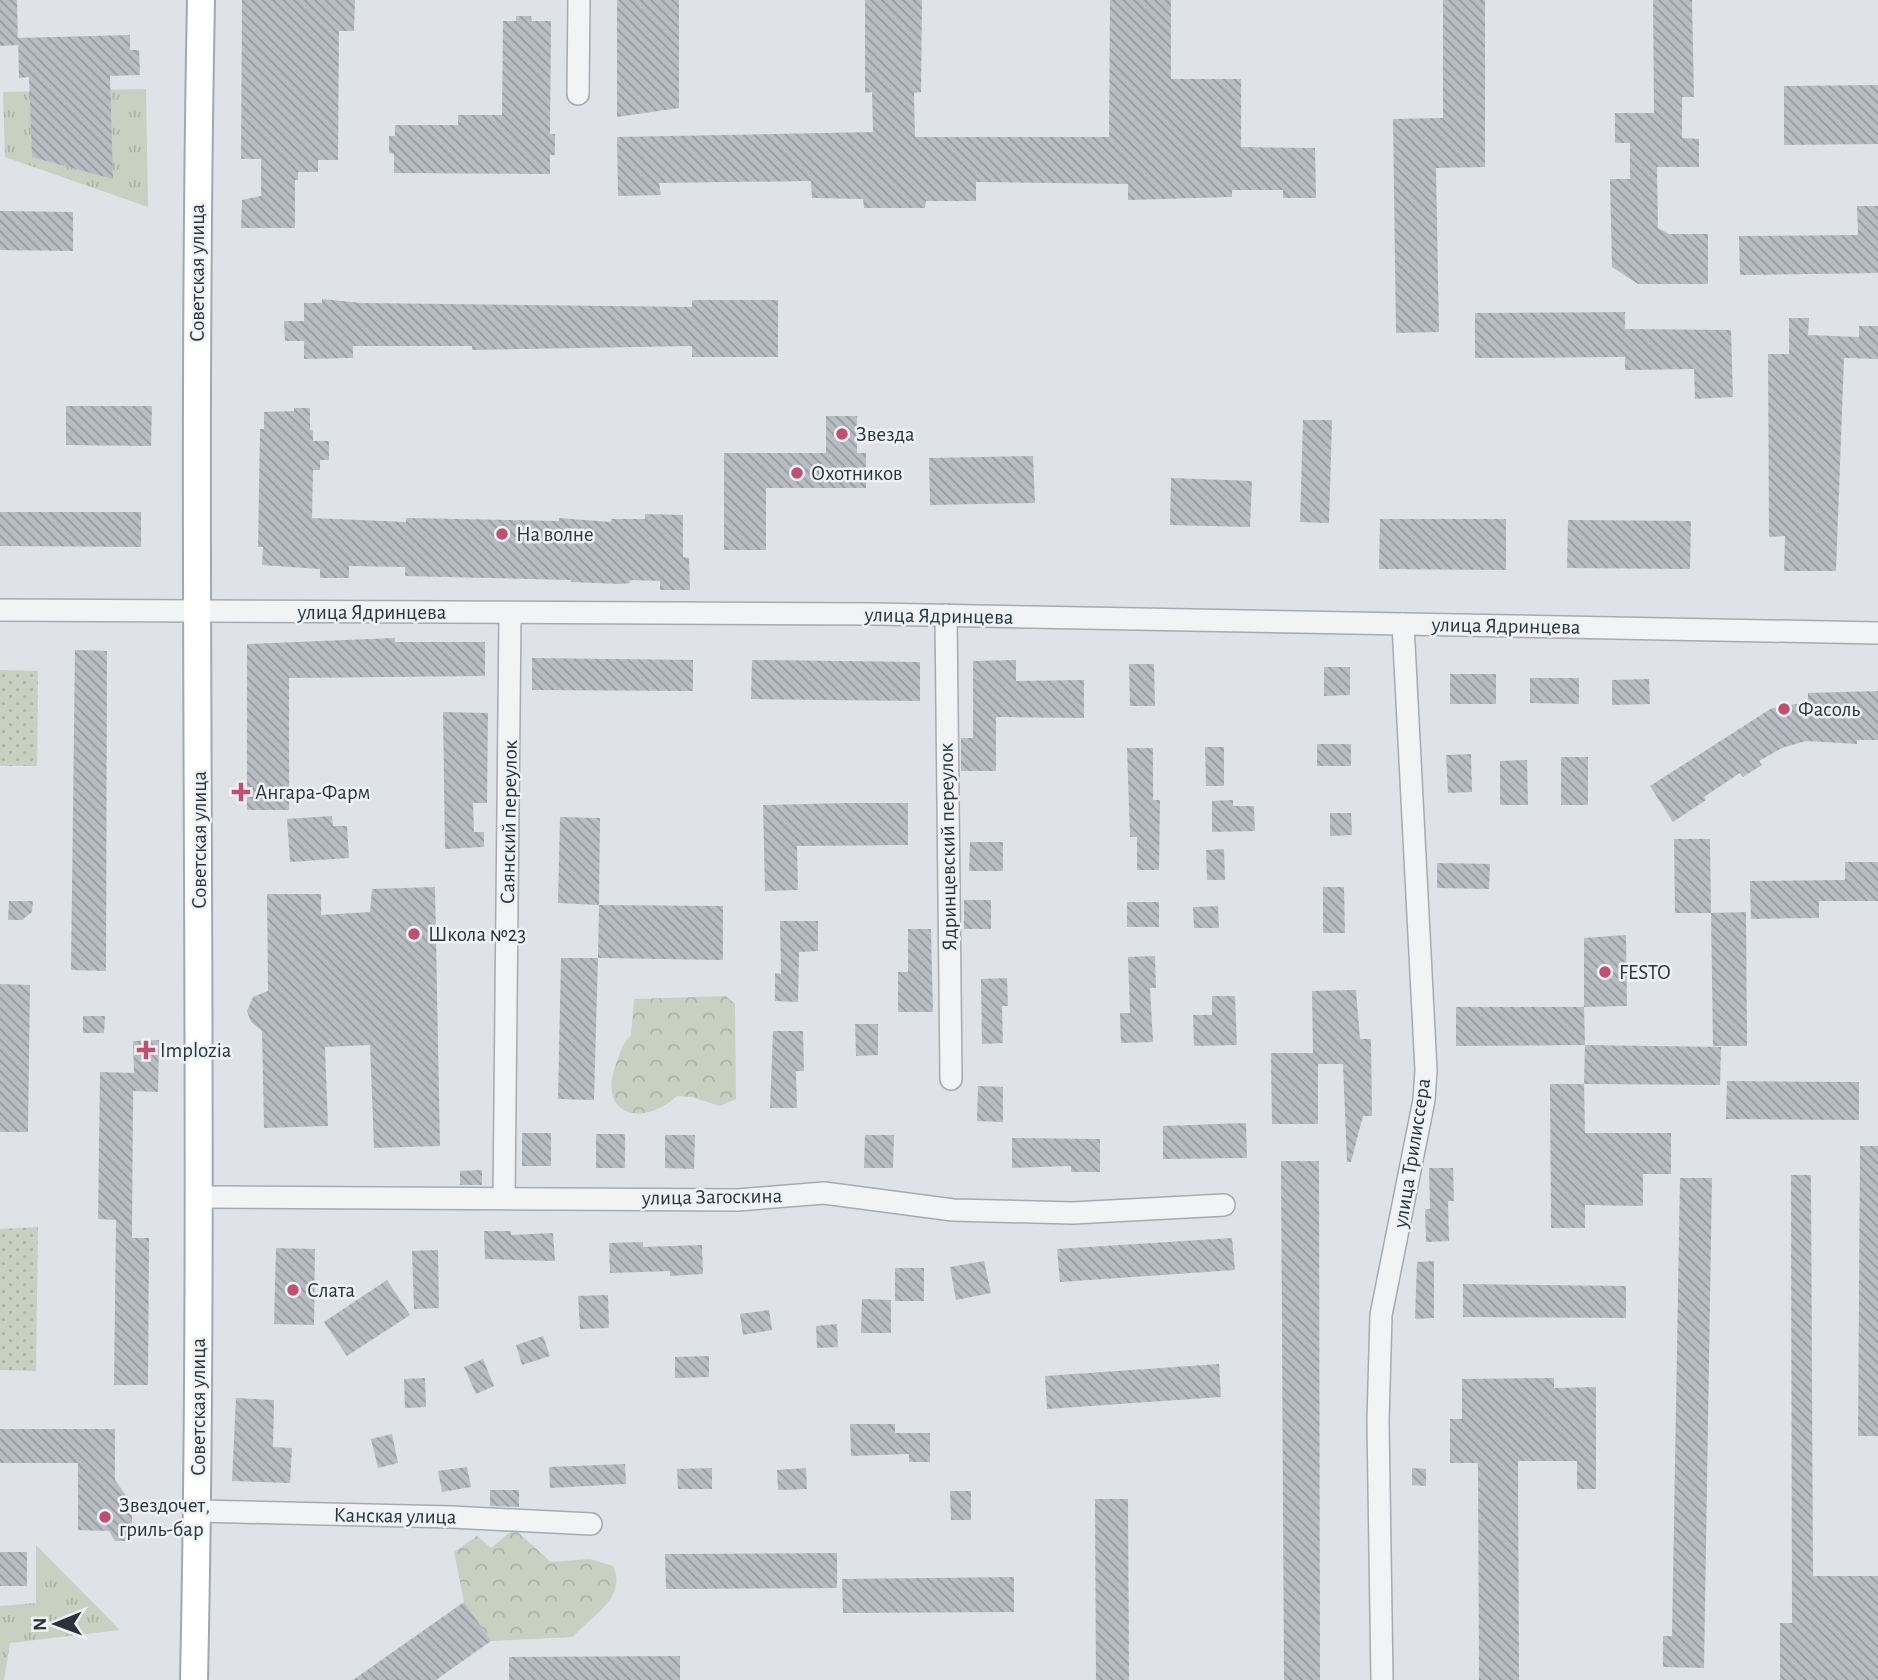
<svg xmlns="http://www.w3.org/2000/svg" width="1878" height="1680" font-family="'Alegreya Sans',sans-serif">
<defs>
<pattern id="grass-tufts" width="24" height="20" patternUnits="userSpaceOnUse" patternTransform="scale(1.75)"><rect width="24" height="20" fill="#c7d0c1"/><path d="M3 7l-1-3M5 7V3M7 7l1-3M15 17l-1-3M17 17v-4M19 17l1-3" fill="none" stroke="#abb3a7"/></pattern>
<pattern id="forest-crowns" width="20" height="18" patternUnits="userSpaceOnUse" patternTransform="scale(1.75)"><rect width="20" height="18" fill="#c7d0c1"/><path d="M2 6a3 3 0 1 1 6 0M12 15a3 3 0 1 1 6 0" fill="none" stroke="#abb3a7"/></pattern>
<pattern id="park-dots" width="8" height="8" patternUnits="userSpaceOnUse" patternTransform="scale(1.75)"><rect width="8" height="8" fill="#c7d0c1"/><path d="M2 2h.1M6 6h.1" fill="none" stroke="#abb3a7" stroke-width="1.8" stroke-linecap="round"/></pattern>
<pattern id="building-back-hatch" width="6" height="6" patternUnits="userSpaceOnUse" patternTransform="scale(1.75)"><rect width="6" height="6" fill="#b7bdc3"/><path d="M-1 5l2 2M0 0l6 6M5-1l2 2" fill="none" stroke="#959aa0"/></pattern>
</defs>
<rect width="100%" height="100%" fill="#dfe3e7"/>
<g fill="url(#grass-tufts)">
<polygon points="146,89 148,207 5,157 3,92"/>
<polygon points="36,1545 120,1630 10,1643 4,1680 0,1680 0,1606 36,1603"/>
</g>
<g fill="url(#forest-crowns)">
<path d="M726,996L735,1004L736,1099L720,1106L692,1097L677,1096C642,1128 597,1115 616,1064C621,1051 622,1044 631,1035L634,999Z"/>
<path d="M514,1529L551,1562L590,1559L613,1566C628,1598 590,1617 573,1637L491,1641L464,1602L454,1552L477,1536L491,1548Z"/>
</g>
<g fill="url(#park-dots)">
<polygon points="0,670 38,671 37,766 0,766"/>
<polygon points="38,1227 36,1371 0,1370 0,1229"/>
</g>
<g fill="url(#building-back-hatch)">
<polygon points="0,0 17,0 18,45 0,46"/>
<polygon points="242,0 355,0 354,31 339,31 338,160 318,160 318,172 298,172 298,180 295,180 295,228 241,228 242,200 261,196 261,159 241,159"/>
<polygon points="617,0 679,0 679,108 617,117"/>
<polygon points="865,0 922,0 921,92 914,93 915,137 1109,137 1110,0 1171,0 1171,79 1241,79 1241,147 1315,148 1316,198 1283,198 1283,190 1232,190 1232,197 1128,200 1128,184 976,182 976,201 926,201 925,208 864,208 863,199 812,198 811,181 659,183 661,195 618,196 617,137 873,132 872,92 865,93"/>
<polygon points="1443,0 1485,0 1485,167 1436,168 1439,332 1396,333 1393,119 1443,118"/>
<polygon points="1653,0 1692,0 1694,97 1682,97 1682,138 1699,139 1699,167 1657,167 1658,228 1669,234 1708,234 1708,284 1638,284 1612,267 1610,179 1630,179 1630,143 1615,143 1615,113 1654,113"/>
<polygon points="516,16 531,16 532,21 551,21 550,134 555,134 555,155 550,155 550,174 394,173 394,154 389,153 389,136 395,136 395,125 458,125 458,115 502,115 503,21 516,21"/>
<polygon points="130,35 130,50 139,50 140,75 110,76 113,179 32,157 29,77 19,78 18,38"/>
<polygon points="1878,85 1878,144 1784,145 1784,86"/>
<polygon points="1857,206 1878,206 1878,273 1740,275 1739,236 1858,235"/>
<polygon points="0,211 73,212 73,251 0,250"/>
<polygon points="322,299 361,303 692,307 692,300 778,300 778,357 692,357 692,346 472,350 472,346 353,346 353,358 304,359 304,341 285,341 284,321 304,321 304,303 322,303"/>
<polygon points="1625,312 1625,329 1731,330 1733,397 1695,399 1694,369 1625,370 1625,357 1475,358 1475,313"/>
<polygon points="1789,318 1809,318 1808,335 1859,337 1859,326 1878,326 1878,359 1844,358 1836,571 1784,571 1785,536 1769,537 1768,354 1789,354"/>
<polygon points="66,406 152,406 151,446 66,445"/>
<polygon points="294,408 310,408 310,430 313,430 313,441 329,441 329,460 320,460 320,470 313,470 312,518 406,522 406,518 559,521 559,518 611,522 611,519 645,519 645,514 683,515 683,557 689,558 690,590 660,590 660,581 630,580 630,583 620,584 571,582 571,580 405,576 405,567 349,566 349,578 320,578 320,569 262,565 263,547 258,547 260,429 264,429 264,412 294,411"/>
<polygon points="826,416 857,416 857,453 866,453 866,488 766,488 766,550 724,550 724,453 826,453"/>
<polygon points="1303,420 1332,420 1329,523 1300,522"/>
<polygon points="1033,456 1035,503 930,505 929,458"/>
<polygon points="1171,478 1252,481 1250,527 1170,525"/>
<polygon points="0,512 141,512 141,547 0,546"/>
<polygon points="1380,519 1506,519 1506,570 1379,569"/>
<polygon points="1568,520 1691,521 1690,569 1567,568"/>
<polygon points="395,638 395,642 485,642 485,676 289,678 289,810 247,810 247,644"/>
<polygon points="75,650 107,651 106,971 71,970"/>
<polygon points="532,658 693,660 693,691 532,690"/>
<polygon points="752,660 920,662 920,701 751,699"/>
<polygon points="1016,660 1016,681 1084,680 1084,718 996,717 996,771 961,771 961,738 973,738 973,661"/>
<polygon points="1129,664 1154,664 1155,706 1130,706"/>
<polygon points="1324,667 1350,667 1350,695 1324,696"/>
<rect x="1450" y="674" width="46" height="30"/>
<polygon points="1530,678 1579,678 1579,704 1530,703"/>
<polygon points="1649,679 1650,704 1612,705 1612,680"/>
<polygon points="1878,691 1878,740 1857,740 1857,744 1806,741 1782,748 1759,761 1762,765 1743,777 1740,773 1704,797 1706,800 1673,822 1650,786 1772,708 1808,702 1808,693"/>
<polygon points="443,712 488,713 487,803 473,803 474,832 484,832 484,847 445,849"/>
<rect x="1317" y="744" width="34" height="22"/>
<polygon points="1205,747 1224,747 1224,786 1206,786"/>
<polygon points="1127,748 1153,748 1153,800 1160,800 1159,870 1137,870 1137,837 1130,837"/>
<polygon points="1471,754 1472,792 1448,793 1446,755"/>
<rect x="1561" y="757" width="27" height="48"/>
<polygon points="1527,760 1528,805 1500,805 1500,761"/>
<polygon points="1233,800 1233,806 1254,806 1255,831 1212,832 1212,801"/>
<polygon points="849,803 908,803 908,845 797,846 798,890 765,891 763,805"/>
<polygon points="1330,813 1351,813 1352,835 1330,836"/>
<polygon points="332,816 333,826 347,826 349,858 290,862 287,819"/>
<polygon points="560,817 600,818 599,905 558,903"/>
<polygon points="1674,839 1710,839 1711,913 1675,913"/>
<polygon points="970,842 1003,842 1003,871 969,871"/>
<polygon points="1224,849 1225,880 1207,880 1206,850"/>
<polygon points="1845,862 1878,862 1878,901 1819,901 1819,918 1751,919 1750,881 1845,880"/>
<polygon points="1437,863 1490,864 1489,889 1437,888"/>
<polygon points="435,887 440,1146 374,1148 370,1045 325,1047 328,1126 264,1128 262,1031 251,1022 247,1011 253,997 268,991 267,894 321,894 321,915 370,912 372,889"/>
<polygon points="1323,887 1344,887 1345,933 1323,933"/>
<rect x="964" y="900" width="27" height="29"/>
<polygon points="9,901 33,901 32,912 22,920 8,920"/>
<rect x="1127" y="902" width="32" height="25"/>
<polygon points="599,905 723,906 723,960 598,958"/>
<polygon points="1218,906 1219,928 1194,928 1193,907"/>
<polygon points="1746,912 1747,1046 1713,1046 1711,913"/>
<polygon points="780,921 818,921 818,951 799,952 798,1002 775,1001 775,973 781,974"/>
<polygon points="908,929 931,929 933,1012 898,1012 898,972 908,972"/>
<polygon points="1626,935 1627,1006 1584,1007 1584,938"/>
<polygon points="1155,956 1156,988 1150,988 1153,1042 1121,1043 1120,1013 1130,1013 1128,957"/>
<polygon points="561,958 598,958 594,1100 558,1099"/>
<polygon points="1007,978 1008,1006 1002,1006 1003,1043 982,1044 981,979"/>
<polygon points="0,984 30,985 28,1132 0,1132"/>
<polygon points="1356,990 1360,1039 1371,1039 1372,1116 1363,1116 1351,1162 1347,1162 1343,1064 1318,1064 1318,1124 1272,1124 1271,1053 1313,1053 1312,991"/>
<polygon points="1212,996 1235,996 1237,1045 1194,1046 1193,1015 1212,1015"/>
<polygon points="1456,1007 1584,1007 1585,1045 1456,1046"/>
<polygon points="83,1016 105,1016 104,1033 83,1033"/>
<polygon points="855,1024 878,1024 878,1055 856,1056"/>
<polygon points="773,1031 803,1031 804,1071 796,1071 797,1108 770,1108"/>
<polygon points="159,1040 158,1092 133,1091 132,1238 149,1238 148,1385 114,1385 116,1220 98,1219 100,1072 134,1073 133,1041"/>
<polygon points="1585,1045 1721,1047 1720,1085 1584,1084"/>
<polygon points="1727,1081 1859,1082 1859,1120 1726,1119"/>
<polygon points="1550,1084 1584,1084 1585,1133 1671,1133 1671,1174 1643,1174 1643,1206 1585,1205 1585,1228 1551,1228"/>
<polygon points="978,1086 1003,1087 1003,1122 977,1121"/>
<polygon points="1246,1123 1247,1158 1163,1159 1163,1126"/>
<rect x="522" y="1133" width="29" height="33"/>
<rect x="596" y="1134" width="29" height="34"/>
<polygon points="665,1135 695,1135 694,1169 665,1168"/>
<polygon points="865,1135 894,1135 893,1168 864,1168"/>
<polygon points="1012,1138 1100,1139 1100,1172 1071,1172 1071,1166 1012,1168"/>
<polygon points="1860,1146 1878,1146 1878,1436 1858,1436"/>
<polygon points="1281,1161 1319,1161 1320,1680 1284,1680"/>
<polygon points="1429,1168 1453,1168 1454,1201 1448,1201 1449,1241 1426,1242 1425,1209 1430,1209"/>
<polygon points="482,1170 482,1185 460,1185 460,1171"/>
<polygon points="1791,1175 1811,1175 1813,1576 1878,1576 1878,1680 1780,1680 1780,1623 1792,1623"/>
<polygon points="1680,1178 1712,1178 1704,1668 1663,1667 1663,1636 1672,1636"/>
<polygon points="484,1231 511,1231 511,1235 553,1233 555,1261 485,1259"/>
<polygon points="1232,1238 1235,1270 1060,1282 1057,1249"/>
<polygon points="643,1242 643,1247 702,1245 703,1274 670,1276 670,1271 610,1273 609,1243"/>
<polygon points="276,1248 315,1249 314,1325 274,1324"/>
<polygon points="438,1250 439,1308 414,1309 412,1251"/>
<polygon points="984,1261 991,1293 956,1300 950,1267"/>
<polygon points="1434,1261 1434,1318 1415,1319 1417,1262"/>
<rect x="895" y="1268" width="29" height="33"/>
<polygon points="387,1280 410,1315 347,1356 324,1322"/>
<polygon points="1463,1284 1626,1286 1626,1318 1463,1317"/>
<polygon points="608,1295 609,1328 580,1329 578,1296"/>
<polygon points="862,1299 891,1300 891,1333 861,1333"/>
<polygon points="769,1310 772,1330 743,1335 740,1314"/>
<polygon points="837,1324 838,1347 817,1348 816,1326"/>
<polygon points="543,1336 550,1356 522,1365 516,1345"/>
<polygon points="709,1356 709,1377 675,1378 675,1357"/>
<polygon points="483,1359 494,1386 476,1394 464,1367"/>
<polygon points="1219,1364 1221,1397 1047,1409 1045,1376"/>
<polygon points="425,1378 426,1407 405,1408 404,1379"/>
<polygon points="1554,1378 1554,1388 1596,1387 1596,1489 1577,1489 1577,1461 1518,1461 1519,1680 1479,1680 1478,1463 1450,1463 1450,1419 1462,1419 1462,1379"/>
<polygon points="236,1398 274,1400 273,1447 292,1448 290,1483 232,1481"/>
<polygon points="850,1424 895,1424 895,1433 930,1433 930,1462 909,1462 909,1454 851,1456"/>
<polygon points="0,1429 115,1429 115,1480 132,1504 132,1541 115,1541 109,1531 78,1530 78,1463 0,1463"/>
<polygon points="392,1434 398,1463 378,1468 371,1439"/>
<polygon points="625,1464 626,1484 550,1488 549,1467"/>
<polygon points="467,1467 471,1487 442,1492 438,1471"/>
<polygon points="712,1468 712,1489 678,1489 677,1469"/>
<polygon points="806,1468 807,1489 778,1490 777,1470"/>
<polygon points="1412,1468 1426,1469 1426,1486 1412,1485"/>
<polygon points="490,1490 519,1490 519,1507 490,1506"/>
<polygon points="950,1491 971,1491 971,1520 951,1520"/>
<polygon points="1095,1499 1128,1499 1129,1680 1096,1680"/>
<rect x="0" y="1552" width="27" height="34"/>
<polygon points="837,1553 837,1588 666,1589 665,1554"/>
<polygon points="1014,1577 1014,1612 843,1613 842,1579"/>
<polygon points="464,1602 491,1641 436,1680 353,1680"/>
<polygon points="680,1656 680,1680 509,1680 509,1657"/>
</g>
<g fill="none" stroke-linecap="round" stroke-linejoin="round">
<defs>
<g id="minor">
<polyline points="578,94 579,0"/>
<polyline points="0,610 875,614 1878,633"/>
<polyline points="946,615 951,1079"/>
<polyline points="199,1197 738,1200 824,1193 953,1210 1073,1213 1224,1205"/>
<polyline points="504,1198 510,614"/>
<polyline points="198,1511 451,1517 591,1524"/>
<polyline points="1382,1680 1378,1421 1381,1315 1424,1100 1426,1070 1403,624"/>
</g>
<path id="major" d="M194,1680C206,1120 190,560 201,0"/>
</defs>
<use href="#minor" stroke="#a5abb0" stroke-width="24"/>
<use href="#major" stroke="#a0a9b1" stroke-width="30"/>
<use href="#minor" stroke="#f1f3f5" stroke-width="21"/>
<use href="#major" stroke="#fff" stroke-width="26"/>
</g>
<g fill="#c05070" stroke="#eef2f5" stroke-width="2.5">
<circle cx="842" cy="434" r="7"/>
<circle cx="797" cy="473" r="7"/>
<circle cx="502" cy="534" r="7"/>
<circle cx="1784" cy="709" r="7"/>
<path d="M237.5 781.5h7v7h7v7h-7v7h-7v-7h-7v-7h7z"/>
<circle cx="414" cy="934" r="7"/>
<circle cx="1605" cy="972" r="7"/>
<path d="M142.5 1039.5h7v7h7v7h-7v7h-7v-7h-7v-7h7z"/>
<circle cx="293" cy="1290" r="7"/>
<circle cx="105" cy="1517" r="7"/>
</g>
<g text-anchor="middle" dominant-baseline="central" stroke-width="5" stroke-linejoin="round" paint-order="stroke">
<g font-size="21" fill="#2a333c" stroke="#eef2f5">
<text transform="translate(197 273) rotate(-90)">Советская улица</text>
<text x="372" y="612">улица Ядринцева</text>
<text transform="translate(939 616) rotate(1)">улица Ядринцева</text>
<text transform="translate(1506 626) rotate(1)">улица Ядринцева</text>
<text transform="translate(509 822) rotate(-89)">Саянский переулок</text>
<text transform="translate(199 840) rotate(-90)">Советская улица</text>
<text transform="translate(948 847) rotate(-91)">Ядринцевский переулок</text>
<text transform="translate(1412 1153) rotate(-81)">улица Трилиссера</text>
<text transform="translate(712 1197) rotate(-1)">улица Загоскина</text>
<text transform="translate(198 1407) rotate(-90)">Советская улица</text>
<text transform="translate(395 1516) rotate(1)">Канская улица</text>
</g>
<g font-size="21" fill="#2a333c" stroke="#eef2f5" text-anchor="start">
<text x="856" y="434">Звезда</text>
<text x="811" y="473">Охотников</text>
<text x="516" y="534">На волне</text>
<text x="1798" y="709">Фасоль</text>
<text x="255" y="792">Ангара-Фарм</text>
<text x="428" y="934">Школа №23</text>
<text x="1619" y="972">FESTO</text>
<text x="160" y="1050">Implozia</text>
<text x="307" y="1290">Слата</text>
<text x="119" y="1505">Звездочет,<tspan x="119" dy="24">гриль-бар</tspan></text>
</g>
</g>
<g transform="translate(56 1624) rotate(269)" stroke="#eef2f5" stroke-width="5" paint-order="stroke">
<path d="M0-5L12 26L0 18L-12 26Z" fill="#2a333c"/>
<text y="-10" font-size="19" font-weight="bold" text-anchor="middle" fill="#2a333c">N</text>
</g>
</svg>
